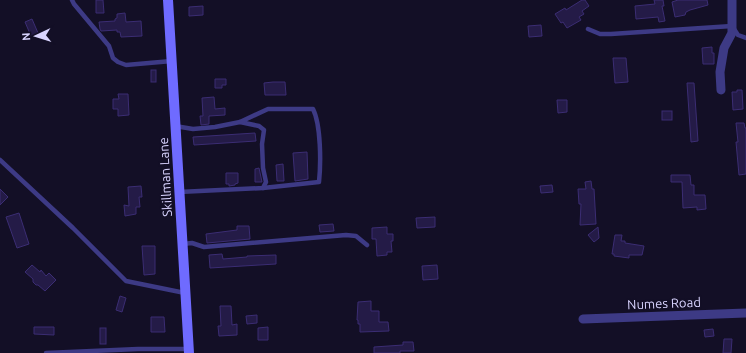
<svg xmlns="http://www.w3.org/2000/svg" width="746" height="353" font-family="Ubuntu,sans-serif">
<rect width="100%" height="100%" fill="#130f26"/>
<g fill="#241b47" stroke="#3b2d73">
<polygon points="96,0 103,0 104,13 96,13"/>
<polygon points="582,0 585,0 589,6 582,11 584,14 579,17 581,20 567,28 563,22 561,23 555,14 565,8 566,10"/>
<polygon points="654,0 663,0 664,6 662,6 665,21 659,22 658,17 636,19 635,6 655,4"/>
<polygon points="678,0 707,0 708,5 690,10 686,12 685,15 675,17 672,2"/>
<polygon points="203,6 203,15 189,16 189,7"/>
<polygon points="125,13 126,22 141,21 142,36 121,37 120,32 117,32 117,30 101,31 100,29 99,22 115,21 115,19 117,18 117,14"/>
<polygon points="32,19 38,33 31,36 25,22"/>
<polygon points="541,25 542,36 529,37 528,26"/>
<polygon points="712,47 712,53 714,53 714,64 703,64 702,48"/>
<polygon points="613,58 626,58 628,82 615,83"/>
<rect x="151" y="70" width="5" height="12"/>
<polygon points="215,79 226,79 226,85 222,85 222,88 215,88"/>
<polygon points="273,82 285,82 286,95 265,95 264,83"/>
<polygon points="687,83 694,83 698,141 691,142"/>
<polygon points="737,90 742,90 743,109 733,110 732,92 737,92"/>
<polygon points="118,94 128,94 129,115 118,116 118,109 113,109 113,99 119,99"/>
<polygon points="214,97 215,109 225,108 225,115 209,116 209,124 201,125 200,116 203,116 202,98"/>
<polygon points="557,100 567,100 567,112 558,113"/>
<rect x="662" y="111" width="10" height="9"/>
<polygon points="736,123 744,123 745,128 746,128 746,174 739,175 736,142 738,142"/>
<polygon points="255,133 256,141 194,145 193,137"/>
<polygon points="307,152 308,179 295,181 293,153"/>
<polygon points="283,164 284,181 277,181 276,165"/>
<polygon points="259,168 262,182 255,182 255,169"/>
<polygon points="226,173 238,173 238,183 235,184 235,185 229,186 229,184 226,184"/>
<polygon points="671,175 690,175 691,185 694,185 694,195 705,195 706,209 697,210 697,207 683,208 682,182 671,182"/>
<polygon points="591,181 592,189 594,189 596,224 580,225 581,204 579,204 578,189 586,189 585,182"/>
<polygon points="552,185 553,192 541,193 540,186"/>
<polygon points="141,186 142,197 139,197 140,207 136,207 136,214 125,216 124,205 129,206 128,187"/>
<polygon points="0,189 8,197 0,205"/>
<polygon points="19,213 29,244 17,248 6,217"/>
<polygon points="435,217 435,227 417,228 416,218"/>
<polygon points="333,224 334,231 320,232 319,225"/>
<polygon points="237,226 249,226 250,239 207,243 206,234 237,230"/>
<polygon points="387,227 387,234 393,234 393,241 391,241 392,252 387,252 387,255 377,256 376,239 372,239 372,228"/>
<polygon points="598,227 599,238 594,242 588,235"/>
<polygon points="615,235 622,235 621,241 625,241 625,243 644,246 642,255 629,255 629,258 614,256 614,254 612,254"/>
<polygon points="142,246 155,246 155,274 144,275"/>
<polygon points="222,254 223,259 247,257 247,256 276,255 276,264 210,268 209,255"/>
<polygon points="32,265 40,272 41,270 46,276 49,273 56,280 45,291 38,285 36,285 33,282 33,279 25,272"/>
<polygon points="437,265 438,279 423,280 422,266"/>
<polygon points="120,296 126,298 122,312 116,310"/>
<polygon points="371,301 371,311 379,311 379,322 388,322 389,331 360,332 360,324 358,324 358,320 357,320 358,302"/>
<polygon points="220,306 231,306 232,325 237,324 237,335 219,336 218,326 221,326"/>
<polygon points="257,315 257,323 247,324 246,316"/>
<polygon points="151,317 164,317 165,332 151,332"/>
<polygon points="34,327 54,327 54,335 34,334"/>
<polygon points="268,327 268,340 258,340 258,328"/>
<rect x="100" y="328" width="6" height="16"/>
<polygon points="713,329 714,336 705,337 704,330"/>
<polygon points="724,339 732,339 731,353 723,353"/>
<polygon points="403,342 413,342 414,351 400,351 400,353 374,353 374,347 403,345"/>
</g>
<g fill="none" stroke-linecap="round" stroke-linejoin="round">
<g stroke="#3d3a85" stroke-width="4.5">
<polyline points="72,0 74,4 109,46 113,58 118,62 126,65 172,61"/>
<polyline points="588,29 600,34 611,34 732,26 738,35 746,38"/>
<polyline points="240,122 259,126 264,130 262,144 263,168 266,182 263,188"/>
<path d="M175,126L193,129L215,127L240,122L268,109H313C321,125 321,163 319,182L263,188L179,192"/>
<polyline points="0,160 73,228 126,281 185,293"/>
<polyline points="182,244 192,243 204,247 346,235 356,236 367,245"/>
<polyline points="46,353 138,349 189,349"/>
</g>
<g stroke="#3d3a85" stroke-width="9">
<polyline points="721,90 720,72 724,48 732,33 732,0"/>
<polyline points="583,319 746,313"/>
</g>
<polyline stroke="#6f6bff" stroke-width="10" points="168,0 189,353"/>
</g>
<g text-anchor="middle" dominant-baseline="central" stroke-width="4" stroke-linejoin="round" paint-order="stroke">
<g font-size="13" fill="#d9d4ff" stroke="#130f26">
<text transform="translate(165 177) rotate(-93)">Skillman Lane</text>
<text transform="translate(664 303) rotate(-2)">Numes Road</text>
</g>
</g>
<g transform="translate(36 36) rotate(266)" stroke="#130f26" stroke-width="3" paint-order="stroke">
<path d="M0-3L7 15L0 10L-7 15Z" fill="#d9d4ff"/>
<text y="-6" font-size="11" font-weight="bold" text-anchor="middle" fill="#d9d4ff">N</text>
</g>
</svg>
